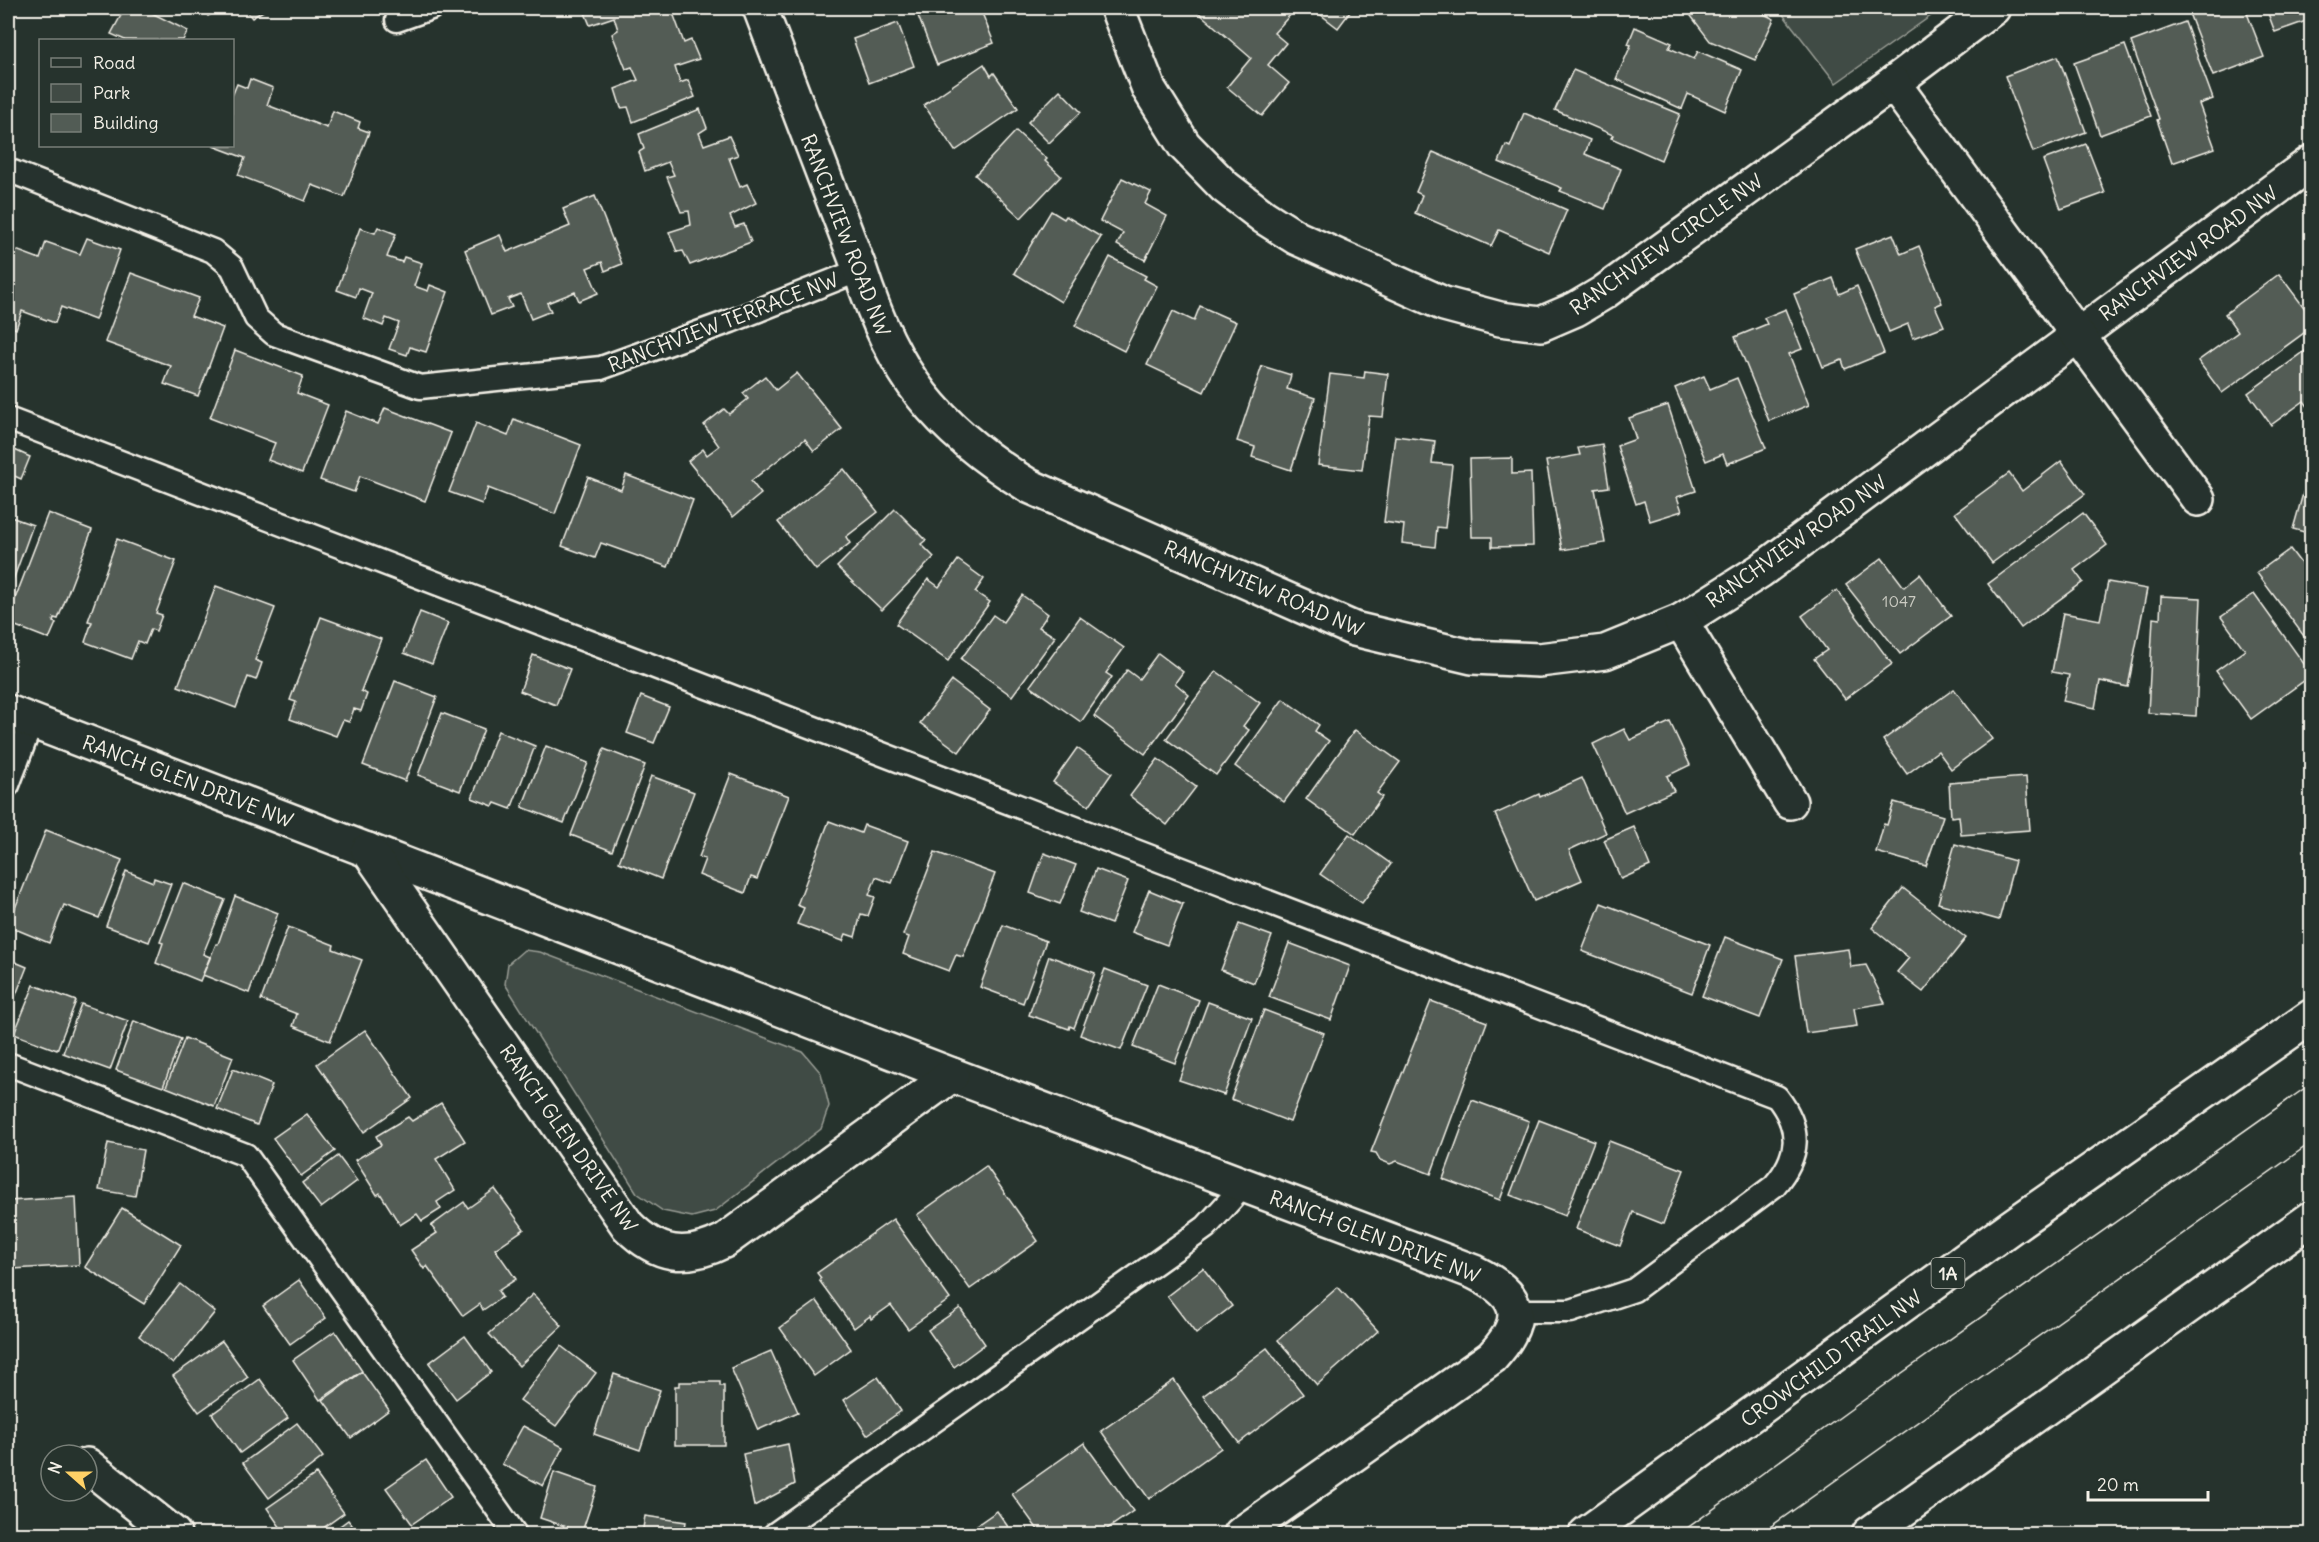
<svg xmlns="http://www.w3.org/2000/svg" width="2319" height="1542" font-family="Delius,sans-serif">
<rect width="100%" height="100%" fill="#26332d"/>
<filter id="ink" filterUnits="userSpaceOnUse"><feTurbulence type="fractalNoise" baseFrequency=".0167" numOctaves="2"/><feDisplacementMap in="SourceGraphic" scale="12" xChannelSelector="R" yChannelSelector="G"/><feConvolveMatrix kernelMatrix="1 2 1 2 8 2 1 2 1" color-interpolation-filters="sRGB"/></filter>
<g filter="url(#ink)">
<g fill="#414b45" stroke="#9a9e96" stroke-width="1.5">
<polygon points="1778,8 1942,8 1836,83"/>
<polygon points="524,950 540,952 803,1052 821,1073 829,1106 821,1129 715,1211 692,1217 663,1211 637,1193 505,984 508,964"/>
</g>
<g fill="#525c55" stroke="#f4f1e8" stroke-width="1.5">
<polygon points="125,8 142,8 188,31 183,40 125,40 111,34"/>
<polygon points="203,8 222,8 208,16"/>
<polygon points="244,8 268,8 252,18"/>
<polygon points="583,8 679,8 680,10 673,13 684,43 691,40 699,59 675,67 680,83 688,80 695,97 633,122 628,107 621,108 615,89 638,80 632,67 626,69 612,34 618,30 614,17 590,25"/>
<polygon points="915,8 980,8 994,43 937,65"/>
<polygon points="1203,8 1284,8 1291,14 1274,33 1286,43 1268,65 1289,83 1262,116 1227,87 1251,58 1199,13"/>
<polygon points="1312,8 1353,8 1338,28"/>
<polygon points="1685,8 1762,8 1762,13 1774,19 1755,60 1710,41"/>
<polygon points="2187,8 2245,8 2264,57 2213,76"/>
<polygon points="2266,8 2312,8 2312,19 2275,32"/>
<polygon points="2185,22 2213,99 2199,104 2215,148 2172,163 2157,120 2159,119 2131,42"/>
<polygon points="898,23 914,66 869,83 853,39"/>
<polygon points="1635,27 1672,43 1669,48 1694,59 1698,51 1742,70 1725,111 1688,94 1682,109 1616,79 1631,45 1628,44"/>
<polygon points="2125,45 2151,116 2100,135 2074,63"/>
<polygon points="2058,56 2086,132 2033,152 2005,76"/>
<polygon points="984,64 991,76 994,73 1018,108 955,151 924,105"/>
<polygon points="1573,70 1680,114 1661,160 1611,138 1613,135 1555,110"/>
<polygon points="250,79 273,88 267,105 327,128 333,111 360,122 358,128 369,132 344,197 312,185 305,201 238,175 245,158 213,146 232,146 232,96 237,84 247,88"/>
<polygon points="1060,90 1081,112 1049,143 1028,122"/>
<polygon points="700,109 707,128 699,133 704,145 729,136 738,155 729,158 740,187 747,184 756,203 730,216 735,227 744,224 751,242 690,265 683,251 677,252 669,232 691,225 689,211 681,212 667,177 674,175 668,162 645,171 639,152 644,149 639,134"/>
<polygon points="1524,113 1590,140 1585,154 1621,169 1605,209 1560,191 1562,188 1499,162 1506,145 1510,147"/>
<polygon points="1016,131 1047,159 1045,161 1061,176 1021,218 975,175"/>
<polygon points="2086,144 2105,193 2061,209 2043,160"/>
<polygon points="1433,152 1567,210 1549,252 1499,230 1491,246 1415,213 1422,195 1416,192"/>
<polygon points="1122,178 1151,192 1145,204 1167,216 1145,260 1117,245 1123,233 1100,221"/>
<polygon points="595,196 622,264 605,271 602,262 587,268 598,293 579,301 575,292 547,303 551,311 531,319 521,294 508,299 512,307 491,315 465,250 500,235 507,252 570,226 563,209"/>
<polygon points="1051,211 1064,219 1066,216 1101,237 1061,302 1014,273"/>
<polygon points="378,227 396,234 387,257 402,262 404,257 422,263 414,286 428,291 430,285 448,292 426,352 410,347 407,355 389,349 399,323 386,318 383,326 363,318 372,293 359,288 356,297 337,290 360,228 375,233"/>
<polygon points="1893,234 1901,254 1919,246 1942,303 1935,306 1944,326 1913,338 1908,324 1889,332 1855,249"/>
<polygon points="87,238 120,250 95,320 61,307 55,323 22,311 16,329 8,325 8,247 40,259 46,242 80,254"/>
<polygon points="1110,257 1146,276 1144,279 1157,286 1124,351 1075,326"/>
<polygon points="131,273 199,298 191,316 223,328 198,396 164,384 171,366 105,342"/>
<polygon points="2279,274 2312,318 2312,327 2222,393 2198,361 2238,332 2225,314"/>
<polygon points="1833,278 1839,294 1857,286 1884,353 1845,369 1842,360 1823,367 1794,294"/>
<polygon points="1200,306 1236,322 1204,392 1147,365 1173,311 1194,321"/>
<polygon points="1786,309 1802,349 1789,354 1809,405 1769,421 1735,337 1767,324 1764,318"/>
<polygon points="2312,346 2312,412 2304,401 2271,425 2248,393"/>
<polygon points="235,350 303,376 297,393 328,405 302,473 268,460 275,443 210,418"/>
<polygon points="1262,366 1291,375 1287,389 1315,398 1291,470 1252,457 1255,447 1237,441"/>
<polygon points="1365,371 1388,374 1383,417 1369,416 1362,470 1318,465 1330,374 1364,378"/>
<polygon points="797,373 842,429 814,451 805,439 751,481 761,494 733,517 688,461 703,449 707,455 719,446 704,425 724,409 729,414 748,399 743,393 765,376 776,390"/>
<polygon points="1704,376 1710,389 1737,378 1766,448 1727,464 1723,454 1706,461 1675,388"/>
<polygon points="1668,405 1696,491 1677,497 1682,511 1650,521 1644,501 1636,504 1617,446 1636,439 1629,418"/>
<polygon points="385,408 451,433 425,501 360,476 354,492 320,480 346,411 378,424"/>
<polygon points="514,419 581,445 555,514 488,488 482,504 449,492 476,423 508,436"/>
<polygon points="2310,433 2312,433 2312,475 2306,474"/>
<polygon points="1395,436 1435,441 1432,463 1452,465 1445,528 1437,527 1435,547 1402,543 1404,525 1384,522"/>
<polygon points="1602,444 1609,487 1595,489 1605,543 1562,550 1546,461 1580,455 1578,448"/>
<polygon points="8,447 30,457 21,479 8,473"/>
<polygon points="1512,458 1512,474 1531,473 1533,546 1492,547 1492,537 1472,537 1470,459"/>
<polygon points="2061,461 2085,494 1992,563 1955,513 2009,473 2022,491"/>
<polygon points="844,469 878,512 846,537 850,543 816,570 778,522"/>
<polygon points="626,475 693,500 668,567 601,543 595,558 562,546 588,477 621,490"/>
<polygon points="2304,490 2312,492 2312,534 2293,529"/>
<polygon points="895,509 926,540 921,544 934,557 882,610 837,567"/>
<polygon points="48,513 92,530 58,619 54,618 53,622 56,623 49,639 8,623 8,617"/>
<polygon points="2083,513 2107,545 2074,570 2083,582 2021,628 1988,584"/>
<polygon points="8,516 33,525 8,594"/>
<polygon points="117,539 176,561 156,613 162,615 156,631 151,629 145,644 138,641 131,659 85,642 92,622 88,621"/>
<polygon points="2290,549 2312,578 2312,647 2257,573"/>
<polygon points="1882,558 1904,587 1920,574 1951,616 1900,654 1846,585"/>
<polygon points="958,560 984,579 975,592 990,602 948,661 896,624 928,579 939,587"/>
<polygon points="2108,582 2147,589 2128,687 2100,681 2095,708 2063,701 2069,675 2052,672 2063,613 2100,620"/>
<polygon points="216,586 275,608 255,660 262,663 256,680 248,677 236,708 178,686"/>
<polygon points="1837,590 1892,664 1845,699 1814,659 1827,650 1802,616"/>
<polygon points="2254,594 2312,675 2251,719 2216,671 2245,650 2221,617"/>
<polygon points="1022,595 1048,614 1039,627 1055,637 1012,696 961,659 993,615 1003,622"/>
<polygon points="2161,596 2201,598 2196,716 2148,713 2153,618 2160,619"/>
<polygon points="420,612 448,623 432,664 404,653"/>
<polygon points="321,617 381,639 361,691 367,694 361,711 354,709 349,722 343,720 336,736 290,719 296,702 290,700"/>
<polygon points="1080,617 1124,648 1106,673 1112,677 1081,722 1030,686"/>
<polygon points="1158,653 1183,672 1175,683 1189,695 1145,754 1094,716 1127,670 1139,679"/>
<polygon points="533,655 570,669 556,705 520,691"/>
<polygon points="1216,671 1260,703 1243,726 1249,730 1216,775 1166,739"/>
<polygon points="395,681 437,697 405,781 363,765"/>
<polygon points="952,681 990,710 959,752 920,723"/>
<polygon points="1954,689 1992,739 1951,769 1938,751 1907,774 1883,740"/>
<polygon points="641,696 669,707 654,743 627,733"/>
<polygon points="1283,699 1319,725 1315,731 1329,741 1284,802 1235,766"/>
<polygon points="442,713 484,729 460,791 418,775"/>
<polygon points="1670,722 1690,765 1667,776 1674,791 1625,813 1593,744 1624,729 1630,740"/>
<polygon points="1355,730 1400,762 1377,793 1382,797 1355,834 1306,799"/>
<polygon points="498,731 535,746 511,809 495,803 493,806 472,798"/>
<polygon points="546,746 588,763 564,823 522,807"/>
<polygon points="1077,748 1112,773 1089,806 1053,782"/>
<polygon points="604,749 645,765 612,851 571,835"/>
<polygon points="1158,759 1196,787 1167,825 1130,796"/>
<polygon points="731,774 789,796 757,879 751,877 745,893 699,875 705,859 699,857"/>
<polygon points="651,776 694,792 661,879 619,862"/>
<polygon points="2026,777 2030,830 1961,835 1959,816 1951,817 1949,783"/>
<polygon points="1582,778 1606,833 1569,850 1582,880 1534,901 1495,814 1539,794 1540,797"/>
<polygon points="1894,802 1943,816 1926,866 1876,852 1884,824 1887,825"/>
<polygon points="829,821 861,833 864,825 908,841 892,883 876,877 869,895 875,897 868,916 861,914 855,937 846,934 843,941 797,924 804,908 797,905"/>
<polygon points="1634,827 1650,866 1621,879 1604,840"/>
<polygon points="46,830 122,860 99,918 64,905 49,943 8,926"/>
<polygon points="1349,834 1391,864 1362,903 1320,874"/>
<polygon points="1955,844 2015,861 1999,920 1938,903"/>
<polygon points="935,852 995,874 963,957 956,955 949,971 903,954 909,937 903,935"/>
<polygon points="1044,853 1076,865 1060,904 1030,893"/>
<polygon points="1096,869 1128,881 1111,924 1079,912"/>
<polygon points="126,871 153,882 154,878 171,884 149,942 106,926"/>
<polygon points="183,883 225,900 203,954 210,957 200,981 156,963 163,943 160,942"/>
<polygon points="1903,888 1966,938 1923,992 1897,972 1909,958 1872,928"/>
<polygon points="1149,890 1183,904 1167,945 1132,932"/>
<polygon points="235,896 278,913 249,993 203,975 216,944 218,944"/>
<polygon points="1601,903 1710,945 1692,993 1582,951"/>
<polygon points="1239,924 1272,936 1254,983 1221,970"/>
<polygon points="1003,925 1046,941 1023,1003 980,987"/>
<polygon points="288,927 334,945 333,949 362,960 330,1041 293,1026 297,1014 261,1000"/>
<polygon points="1725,937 1783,959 1760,1018 1702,996"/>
<polygon points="1289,943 1350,966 1331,1020 1269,997"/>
<polygon points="1848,949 1851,967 1866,965 1885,1003 1854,1008 1857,1026 1806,1033 1795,956"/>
<polygon points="1049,956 1095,973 1074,1028 1070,1026 1069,1029 1029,1015"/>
<polygon points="8,959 27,967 8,1015"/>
<polygon points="1105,969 1147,985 1121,1050 1080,1035"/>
<polygon points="1158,984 1199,1000 1175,1063 1133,1047"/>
<polygon points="34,985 76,1001 57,1050 14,1034"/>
<polygon points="1431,1001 1487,1022 1431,1174 1397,1161 1390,1164 1380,1160 1376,1153 1371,1152"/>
<polygon points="1208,1002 1252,1018 1224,1095 1179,1080"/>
<polygon points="81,1004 128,1021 110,1070 63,1053"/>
<polygon points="1264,1010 1324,1033 1290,1122 1231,1099"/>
<polygon points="134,1021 181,1039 163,1087 116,1070"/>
<polygon points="365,1030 412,1098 364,1132 317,1064"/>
<polygon points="185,1038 233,1057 214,1106 166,1087"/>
<polygon points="233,1069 272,1085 257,1125 217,1109"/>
<polygon points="1472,1100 1529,1121 1500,1200 1443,1179"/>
<polygon points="441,1103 465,1141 436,1159 455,1190 437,1202 441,1209 422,1221 417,1214 400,1225 380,1193 377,1195 355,1160 381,1145 376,1136 408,1117 412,1121"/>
<polygon points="307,1114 335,1151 301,1176 273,1138"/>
<polygon points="1539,1120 1594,1141 1565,1216 1510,1195"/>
<polygon points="1609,1141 1684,1170 1663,1224 1633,1212 1620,1246 1576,1229"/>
<polygon points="108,1143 143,1150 135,1196 99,1190"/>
<polygon points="338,1156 357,1181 321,1208 302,1183"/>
<polygon points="986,1166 1038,1241 970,1289 917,1215"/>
<polygon points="495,1189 524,1229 495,1249 516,1279 498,1291 502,1297 483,1310 480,1304 463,1316 427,1266 424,1269 411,1250 437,1233 431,1226 464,1202 468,1208"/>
<polygon points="76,1197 79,1265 13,1269 8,1201"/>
<polygon points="122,1208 181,1245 144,1304 85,1267"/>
<polygon points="893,1219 950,1299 908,1329 891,1305 871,1319 870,1316 854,1328 819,1280 821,1278 817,1273"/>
<polygon points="1203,1268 1232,1306 1196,1334 1167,1296"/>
<polygon points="299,1280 326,1318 290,1344 263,1306"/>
<polygon points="180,1284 215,1312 173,1364 139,1336"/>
<polygon points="1338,1287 1378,1331 1317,1385 1278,1340"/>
<polygon points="533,1294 562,1326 519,1366 489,1334"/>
<polygon points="817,1301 851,1349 814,1376 780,1328"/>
<polygon points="960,1308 985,1344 954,1367 928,1330"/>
<polygon points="335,1331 362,1371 320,1400 293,1360"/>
<polygon points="465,1336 491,1372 456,1399 429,1363"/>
<polygon points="222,1341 248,1377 199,1412 173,1376"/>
<polygon points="561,1346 596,1373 556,1426 520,1400"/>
<polygon points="1267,1348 1303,1394 1239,1443 1203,1396"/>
<polygon points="771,1351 798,1412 758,1430 731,1368"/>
<polygon points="362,1372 389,1410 351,1438 323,1400"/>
<polygon points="614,1374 660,1390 640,1450 594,1434"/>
<polygon points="878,1377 901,1411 867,1435 844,1400"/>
<polygon points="260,1379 288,1418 240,1453 212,1414"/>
<polygon points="1174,1380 1221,1448 1149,1499 1101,1431"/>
<polygon points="679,1382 720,1382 720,1386 724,1386 724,1445 675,1445 675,1386 679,1386"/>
<polygon points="297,1423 323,1457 269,1498 243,1463"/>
<polygon points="523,1426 563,1447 543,1486 502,1464"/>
<polygon points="1084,1443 1133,1511 1100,1534 1041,1534 1012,1494"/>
<polygon points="788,1444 795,1484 754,1506 743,1454"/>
<polygon points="426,1460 451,1497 412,1524 386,1488"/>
<polygon points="554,1472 597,1487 582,1532 540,1518"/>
<polygon points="316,1474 344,1513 315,1534 285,1534 267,1508"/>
<polygon points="997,1511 1013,1534 964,1534"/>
<polygon points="645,1516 686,1522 684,1534 642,1534"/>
<polygon points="348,1520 359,1534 329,1534"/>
</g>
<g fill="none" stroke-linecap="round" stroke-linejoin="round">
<defs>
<g id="lane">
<polyline points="397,20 431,8"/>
<polyline points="8,170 213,251 232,267 256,318 274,334 420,387 601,368 731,321 860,270"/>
<path d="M8,419L1777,1097C1802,1129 1800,1156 1774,1186L1634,1290L1571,1311H1516"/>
<polyline points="8,785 32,721"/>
<polyline points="8,1064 246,1155 515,1534"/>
<polyline points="775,1534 1206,1227 1244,1185"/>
</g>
<g id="street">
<path d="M760,8L860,270C893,374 936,429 1029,486L1354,629L1472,657L1539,660L1605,652L1681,621L1760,571L2312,162"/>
<polyline points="1117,8 1149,89 1184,145 1225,187 1264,217 1297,238 1444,304 1500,319 1541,324 1576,309 1603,293 1893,83 1993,8"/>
<polyline points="1893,83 2198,499"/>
<polyline points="1681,621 1790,802"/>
<path d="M8,712L952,1075L1474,1272C1520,1295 1529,1317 1492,1357L1241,1534"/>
<path d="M368,850L628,1226C658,1256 686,1260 724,1241L952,1075"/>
<polyline points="87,1465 174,1534"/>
</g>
<g id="highway">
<polyline points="1586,1534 2011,1227 2312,1016"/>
<polyline points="1869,1534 2312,1218"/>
</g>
</defs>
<use href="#lane" stroke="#f4f1e8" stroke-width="27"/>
<use href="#street" stroke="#f4f1e8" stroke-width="38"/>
<use href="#highway" stroke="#f4f1e8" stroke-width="38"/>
<use href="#lane" stroke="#26332d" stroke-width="22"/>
<use href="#street" stroke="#26332d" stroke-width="33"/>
<use href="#highway" stroke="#26332d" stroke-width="33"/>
<g stroke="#f4f1e8" stroke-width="1.5">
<polyline points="1679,1534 1854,1407 2312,1083"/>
<polyline points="1760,1534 2312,1142"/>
</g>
</g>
</g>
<g text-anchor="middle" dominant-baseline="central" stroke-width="4.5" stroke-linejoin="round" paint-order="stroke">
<g font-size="16" fill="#ccccc3">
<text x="1899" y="601">1047</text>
</g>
<rect fill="#26332d" stroke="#b6b8b0" stroke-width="1.5" x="1931.5" y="1258" width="33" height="30" rx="4.5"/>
<g font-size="18" font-weight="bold" fill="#f4f1e8">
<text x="1948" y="1273">1A</text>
</g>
<g font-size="20" fill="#f4f1e8" stroke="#26332d">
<text transform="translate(846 235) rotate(69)">RANCHVIEW ROAD NW</text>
<text transform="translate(1666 244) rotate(-35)">RANCHVIEW CIRCLE NW</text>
<text transform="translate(2188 253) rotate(-36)">RANCHVIEW ROAD NW</text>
<text transform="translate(723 322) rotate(-21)">RANCHVIEW TERRACE NW</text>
<text transform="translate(1796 541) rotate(-35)">RANCHVIEW ROAD NW</text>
<text transform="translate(1264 588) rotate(23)">RANCHVIEW ROAD NW</text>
<text transform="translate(188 781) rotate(21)">RANCH GLEN DRIVE NW</text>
<text transform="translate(569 1138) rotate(55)">RANCH GLEN DRIVE NW</text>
<text transform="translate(1375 1236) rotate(21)">RANCH GLEN DRIVE NW</text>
<text transform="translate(1831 1358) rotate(-36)">CROWCHILD TRAIL NW</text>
</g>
</g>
<rect width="2319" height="1542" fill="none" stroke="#26332d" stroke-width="30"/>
<rect x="15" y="15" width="2289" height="1512" fill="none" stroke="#f4f1e8" stroke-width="2" filter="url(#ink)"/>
<rect x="39" y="39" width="195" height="108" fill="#26332d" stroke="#787f78" stroke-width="1.5"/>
<rect x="51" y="58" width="30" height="9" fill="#26332d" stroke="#787f78" stroke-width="1.5"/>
<text x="93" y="69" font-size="18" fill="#f4f1e8">Road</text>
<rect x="51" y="84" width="30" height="18" fill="#414b45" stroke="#787f78" stroke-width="1.5"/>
<text x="93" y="99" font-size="18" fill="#f4f1e8">Park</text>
<rect x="51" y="114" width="30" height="18" fill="#525c55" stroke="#787f78" stroke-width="1.5"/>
<text x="93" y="129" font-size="18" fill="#f4f1e8">Building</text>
<g transform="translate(69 1473) rotate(291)"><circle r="28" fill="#26332d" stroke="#787f78" stroke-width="1.5"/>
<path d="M0-4.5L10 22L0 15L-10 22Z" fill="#ffd166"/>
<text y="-9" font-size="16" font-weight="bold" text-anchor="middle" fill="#f4f1e8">N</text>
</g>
<path d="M2088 1491v9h120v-9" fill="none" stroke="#f4f1e8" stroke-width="3"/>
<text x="2097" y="1491" font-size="18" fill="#f4f1e8" stroke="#26332d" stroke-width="4.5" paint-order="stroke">20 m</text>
</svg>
